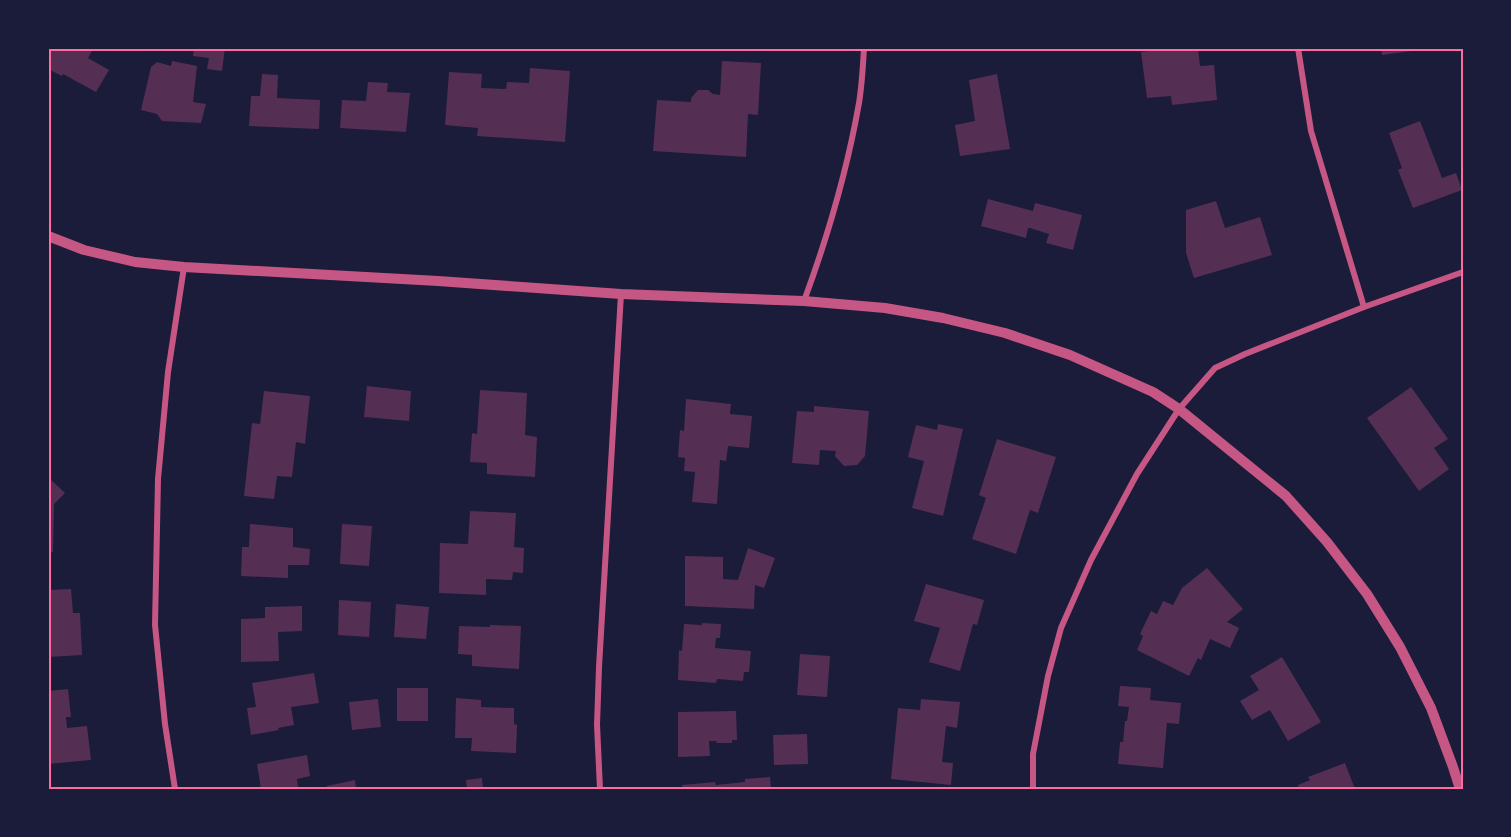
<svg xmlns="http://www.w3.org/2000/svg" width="1511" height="837" font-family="Poppins,sans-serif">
<rect width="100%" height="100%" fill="#1b1b3a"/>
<g fill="#542f53">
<polygon points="48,48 93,49 88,58 109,70 96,92 63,74 62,76 48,69"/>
<polygon points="194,48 225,48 222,71 207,69 209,58 193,56"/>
<polygon points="1171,48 1198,48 1200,66 1214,65 1217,100 1172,105 1171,96 1147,98 1141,52"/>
<polygon points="1381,48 1426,48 1426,49 1382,55"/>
<polygon points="172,61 197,66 193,102 206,104 201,123 162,121 157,114 141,110 151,67 157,62 171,66"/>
<polygon points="722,61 761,63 758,115 748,114 746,157 653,151 657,100 691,102 691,98 698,90 708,90 713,94 720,95"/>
<polygon points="530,68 570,71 565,142 477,136 478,128 445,125 449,72 482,74 481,88 506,89 507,82 529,83"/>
<polygon points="262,74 278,75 277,98 320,100 319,129 249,126 251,96 260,96"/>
<polygon points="997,74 1010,149 960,156 955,125 975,121 969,80"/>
<polygon points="368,82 388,83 387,92 410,93 406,132 340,128 342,100 366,101"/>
<polygon points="1420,121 1442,178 1456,173 1462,190 1413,208 1398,170 1402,168 1389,133"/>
<polygon points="988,199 1033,211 1035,203 1082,215 1073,250 1046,243 1049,234 1030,228 1028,228 1026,238 981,226"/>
<polygon points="1216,201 1225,228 1260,217 1272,255 1194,278 1186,253 1186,210"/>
<polygon points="367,386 411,391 409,421 364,417"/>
<polygon points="1411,387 1448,439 1434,448 1449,469 1419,491 1367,418"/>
<polygon points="480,390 527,393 525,435 537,437 535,477 487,474 487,463 470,462 472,433 477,434"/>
<polygon points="264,391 310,396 305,444 296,442 292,477 277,476 274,499 244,496 252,423 260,424"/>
<polygon points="686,399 731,404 730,414 752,416 749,448 728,446 726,461 720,460 717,504 692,502 695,472 684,471 685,458 678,457 680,430 684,431"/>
<polygon points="814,406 869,411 865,456 857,465 844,466 835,456 836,451 820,450 819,465 792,463 797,411 814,412"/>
<polygon points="938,424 963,429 943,516 912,508 924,461 908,457 916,425 937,430"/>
<polygon points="997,439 1056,457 1038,513 1030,510 1016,554 972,539 986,498 979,495"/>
<polygon points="48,477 65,493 54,504 53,552 48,552"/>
<polygon points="470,511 516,513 514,547 524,548 523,573 513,572 512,580 486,579 486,595 439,593 440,543 468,544"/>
<polygon points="250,524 293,528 293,547 310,549 309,565 288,565 288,578 241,576 242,547 249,547"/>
<polygon points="342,524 372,526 369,566 340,564"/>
<polygon points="748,548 775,558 764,588 755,585 754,609 685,606 685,556 723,557 723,579 738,580"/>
<polygon points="1207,568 1243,609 1227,622 1239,628 1230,648 1210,639 1201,660 1198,658 1189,676 1137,650 1143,636 1140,634 1151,611 1157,614 1163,601 1173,605 1182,588"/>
<polygon points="926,584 984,600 977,625 973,624 960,671 929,662 940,628 914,621"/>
<polygon points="71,589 73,613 80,613 82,655 48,657 48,590"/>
<polygon points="339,600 371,602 369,637 338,635"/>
<polygon points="396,604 429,607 426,639 394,637"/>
<polygon points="302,606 302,631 278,632 279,661 241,662 241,619 265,618 265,607"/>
<polygon points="702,623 721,624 720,638 716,638 715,648 751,651 749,672 744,672 743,681 717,679 716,683 678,680 679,650 682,651 684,624 702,625"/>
<polygon points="490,625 521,626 519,669 472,666 472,655 458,654 459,626 490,627"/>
<polygon points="800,654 830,656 827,697 797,695"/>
<polygon points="1282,657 1321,722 1288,741 1270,710 1252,720 1240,701 1259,690 1250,676"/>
<polygon points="314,673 319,703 291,707 294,725 278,728 279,730 251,735 247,708 256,707 252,683"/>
<polygon points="1120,686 1151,688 1150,700 1181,703 1179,724 1167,723 1163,768 1118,764 1120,742 1123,742 1125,721 1127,721 1129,707 1118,706"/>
<rect x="397" y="688" width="31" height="33"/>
<polygon points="68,689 71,717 66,717 67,728 87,726 91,760 48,764 48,691"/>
<polygon points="456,698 481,700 481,707 514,708 514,724 517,725 516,753 471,751 472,738 455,738"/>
<polygon points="378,699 381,727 352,730 349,702"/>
<polygon points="921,699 960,702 957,728 946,726 942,762 953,763 951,785 891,779 898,708 920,710"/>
<polygon points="736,711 737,740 732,740 732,743 716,743 717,741 709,741 710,756 678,757 678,712"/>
<polygon points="807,734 808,764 774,765 773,735"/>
<polygon points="307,755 310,776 297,779 298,789 261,789 257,764"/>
<polygon points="1345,763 1355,789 1299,789 1298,785 1310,780 1308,777"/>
<polygon points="770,777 771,789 683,789 682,785 715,782 716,785 745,782 745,779"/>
<polygon points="482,778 483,789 467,789 466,780"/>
<polygon points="355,780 356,789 327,789 327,786"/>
</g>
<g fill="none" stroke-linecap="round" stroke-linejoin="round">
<g stroke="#c65784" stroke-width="6">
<polyline points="1298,48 1311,131 1364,307"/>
<path d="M804,301C828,236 847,171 859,103C862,85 863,66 864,48"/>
<polyline points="175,789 165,724 155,625 158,479 168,372 184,267"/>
<polyline points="600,789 597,725 599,667 621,294"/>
<polyline points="1033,789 1033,754 1048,676 1061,628 1091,560 1137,474 1179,409 1215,368 1245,354 1364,307 1463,272"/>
</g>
<polyline stroke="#c65784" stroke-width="10" points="48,236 84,250 135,262 184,267 438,281 621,294 804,301 885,308 943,318 1005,333 1070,355 1153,392 1179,409 1286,496 1327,542 1367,594 1400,647 1431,708 1453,767 1460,789"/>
</g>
<rect width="1511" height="837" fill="none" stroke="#1b1b3a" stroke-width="99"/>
<rect x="50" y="50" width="1412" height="738" fill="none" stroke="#ff6b9d" stroke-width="2"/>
</svg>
